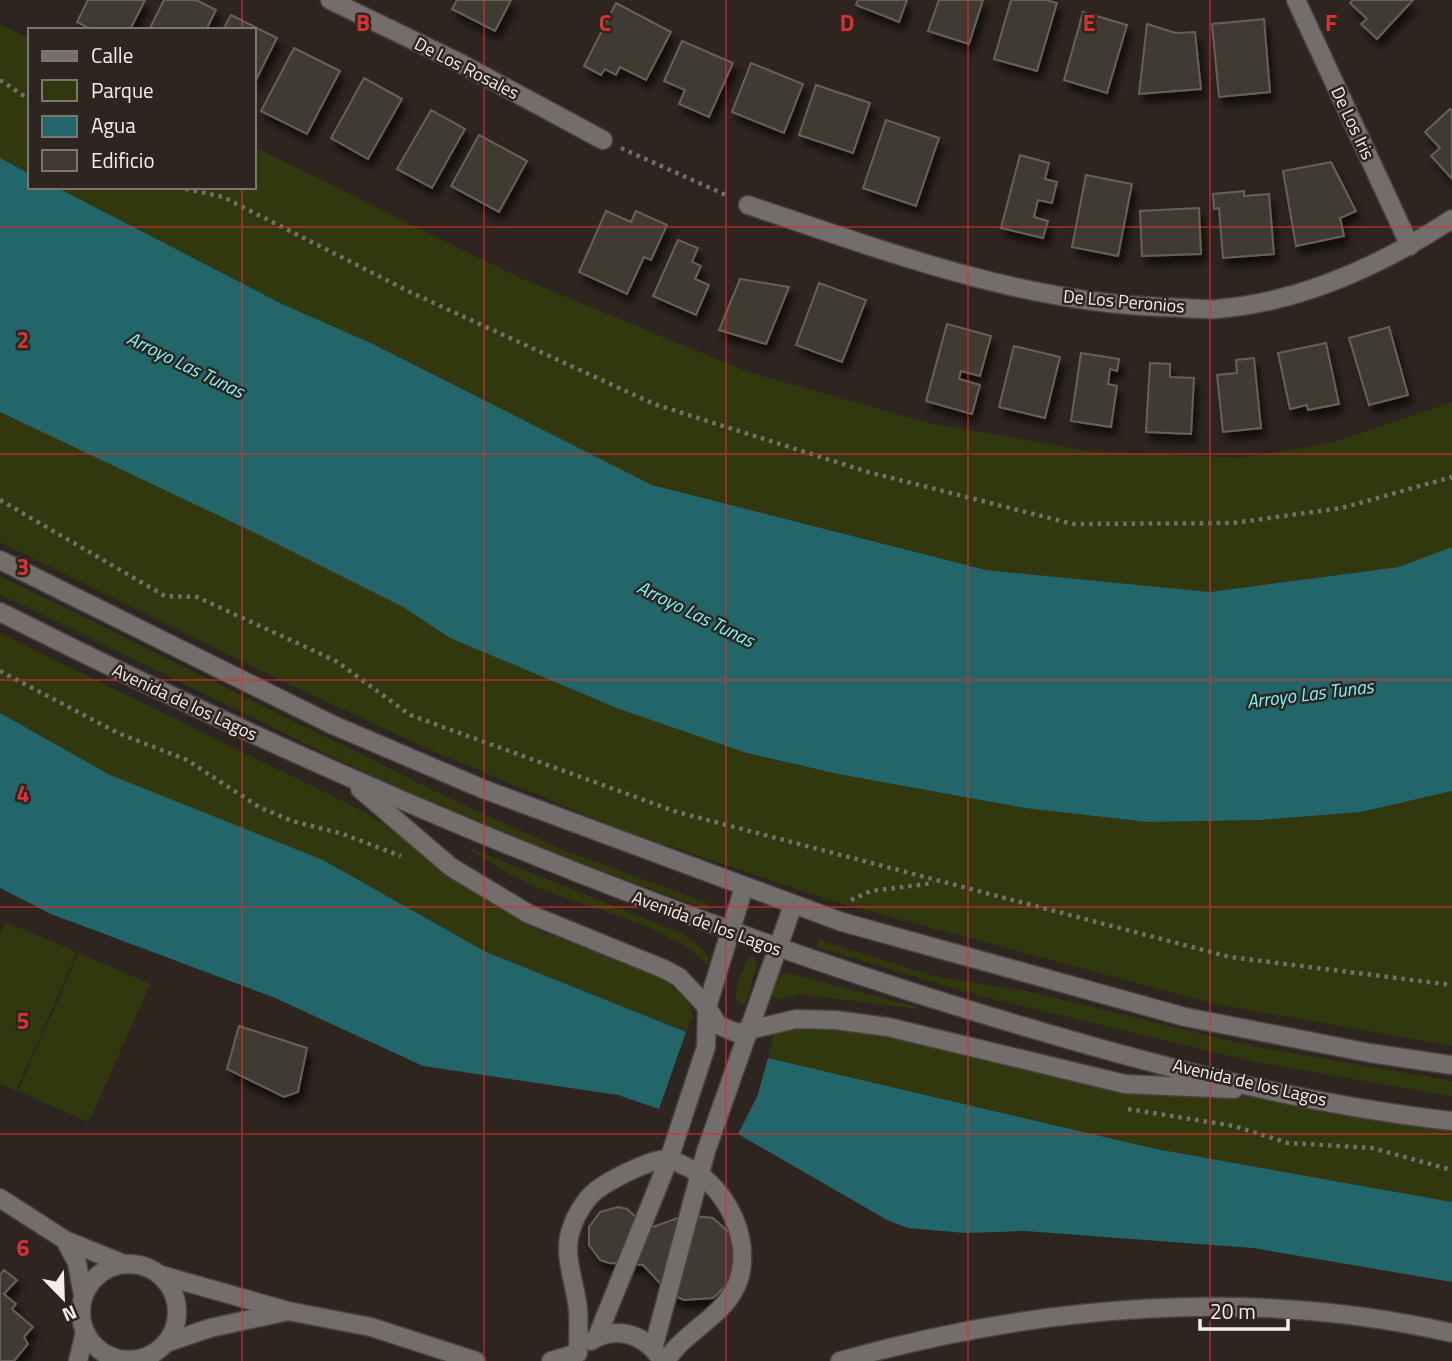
<svg xmlns="http://www.w3.org/2000/svg" width="1452" height="1361" font-family="'Titillium Web',sans-serif">
<defs>
<filter id="shadow"><feDropShadow dx="4.5" dy="8" stdDeviation="3.5" flood-color="#0009"/></filter>
</defs>
<rect width="100%" height="100%" fill="#2e2521"/>
<g fill="#32380e">
<polygon points="0,24 30,39 30,174 0,158"/>
<polygon points="254,147 518,277 748,372 929,423 1088,451 1241,458 1331,443 1452,402 1452,547 1399,567 1210,592 986,570 652,485 375,345 282,304 56,187 254,187"/>
<polygon points="0,412 251,531 403,607 450,638 619,709 747,753 838,774 1025,808 1147,822 1261,820 1361,812 1452,791 1452,1046 1211,1003 832,901 622,830 428,749 263,672 0,542"/>
<polygon points="0,576 455,801 561,849 707,903 709,910 561,856 401,790 0,594"/>
<polygon points="0,633 365,812 423,849 492,904 535,929 658,975 689,1002 693,1017 686,1032 486,952 323,860 109,775 0,713"/>
<path d="M467,847L681,933C693,942 707,949 710,964H706C673,926 585,908 537,887C512,877 489,861 467,847Z"/>
<polygon points="6,922 77,952 16,1091 0,1084 0,935"/>
<polygon points="819,940 934,976 1026,991 1256,1047 1452,1081 1452,1096 1255,1062 977,995 816,947"/>
<polygon points="79,953 150,984 89,1122 18,1091"/>
<polygon points="753,957 757,962 746,1003 740,1004 736,999 737,984 748,958"/>
<polygon points="785,972 927,1010 798,994 777,1000 771,991 776,978"/>
<polygon points="792,1026 834,1026 923,1039 1144,1090 1263,1098 1452,1126 1452,1202 1156,1149 768,1058 775,1031"/>
</g>
<g fill="#226669">
<polygon points="0,158 30,174 30,187 56,187 282,304 375,345 652,485 986,570 1210,592 1399,567 1452,547 1452,791 1361,812 1261,820 1147,822 1025,808 838,774 747,753 619,709 450,638 403,607 251,531 0,412"/>
<polygon points="0,713 110,775 323,860 486,952 686,1032 659,1109 618,1095 423,1066 273,997 51,914 0,888"/>
<polygon points="768,1058 1156,1149 1452,1202 1452,1282 1253,1248 1025,1231 965,1233 908,1228 887,1220 738,1134 757,1097"/>
</g>
<g fill="#403a31" stroke="#686158" stroke-width="2" filter="url(#shadow)">
<polygon points="88,0 145,0 130,30 92,30 77,22"/>
<polygon points="164,0 196,0 216,10 206,30 149,30"/>
<polygon points="457,0 511,0 495,31 452,9"/>
<polygon points="858,0 907,0 899,22 856,5"/>
<polygon points="939,0 983,0 969,44 928,31"/>
<polygon points="1011,0 1045,0 1057,3 1037,71 994,59"/>
<polygon points="1353,0 1413,0 1377,39 1361,24 1367,19 1350,3"/>
<polygon points="616,3 671,32 646,80 620,67 616,75 605,69 601,75 584,66"/>
<polygon points="1083,12 1127,25 1107,93 1064,80"/>
<polygon points="231,15 277,38 254,84 254,30 223,30"/>
<polygon points="1264,19 1270,92 1219,97 1212,24"/>
<polygon points="1147,24 1176,33 1195,32 1201,89 1139,94"/>
<polygon points="682,41 733,63 709,117 679,104 685,90 664,81"/>
<polygon points="294,48 340,71 307,134 261,111"/>
<polygon points="751,63 803,84 784,133 732,112"/>
<polygon points="364,78 402,99 368,159 331,138"/>
<polygon points="816,85 870,103 853,153 799,135"/>
<polygon points="1450,109 1452,111 1452,179 1431,156 1440,148 1425,132"/>
<polygon points="431,110 465,129 432,188 397,169"/>
<polygon points="886,120 939,138 916,206 863,188"/>
<polygon points="479,135 527,161 499,212 451,186"/>
<polygon points="1020,155 1049,163 1045,179 1057,182 1052,203 1038,200 1034,217 1048,221 1043,238 1001,228"/>
<polygon points="1331,162 1356,211 1340,218 1344,236 1296,246 1283,171"/>
<polygon points="1086,175 1132,184 1118,256 1072,247"/>
<polygon points="1244,191 1244,196 1269,194 1274,254 1223,258 1219,208 1214,209 1213,194"/>
<polygon points="1199,208 1201,254 1142,256 1140,211"/>
<polygon points="606,211 631,222 636,211 667,225 651,260 644,257 627,294 579,272"/>
<polygon points="678,240 698,248 692,262 701,266 695,279 709,285 696,315 653,296"/>
<polygon points="740,279 789,287 766,344 719,330"/>
<polygon points="819,283 866,300 842,362 796,345"/>
<polygon points="947,324 991,336 980,376 961,371 959,379 980,385 972,414 926,401"/>
<polygon points="1389,327 1408,395 1369,405 1349,338"/>
<polygon points="1326,343 1339,404 1308,410 1307,405 1290,409 1278,353"/>
<polygon points="1014,346 1060,357 1045,418 999,407"/>
<polygon points="1081,353 1119,359 1117,371 1110,369 1108,384 1117,386 1111,427 1071,421"/>
<polygon points="1254,358 1261,428 1223,432 1217,375 1237,373 1236,360"/>
<polygon points="1150,363 1170,364 1170,377 1194,378 1191,434 1146,432"/>
<polygon points="239,1026 307,1048 298,1092 284,1097 227,1069"/>
<polygon points="618,1207 627,1209 646,1226 653,1227 686,1215 713,1218 734,1237 734,1278 713,1298 684,1300 670,1294 643,1265 609,1263 600,1260 589,1245 589,1227 600,1212"/>
<polygon points="4,1270 17,1280 4,1294 16,1304 12,1309 33,1327 24,1337 28,1344 14,1361 0,1361 0,1275"/>
</g>
<g fill="none" stroke-linecap="round" stroke-linejoin="round">
<defs>
<g id="minor">
<polyline points="330,0 460,63 603,140"/>
<polyline points="1296,0 1410,246"/>
<path d="M748,205C882,250 1016,301 1159,307C1178,307 1198,310 1217,309C1302,302 1382,265 1452,219"/>
<polyline points="0,560 333,725 483,789 842,922 1185,1017 1370,1053 1452,1065"/>
<path d="M0,612C310,768 621,902 953,1005C1115,1055 1283,1102 1452,1121"/>
<polyline points="360,789 451,867 529,914 664,969 679,977 707,1007 718,1025 737,1033 796,1019 835,1020 888,1027 1125,1084 1234,1089"/>
<polyline points="0,1198 65,1240 124,1264"/>
<polyline points="65,1240 77,1263 83,1295"/>
<circle cx="129" cy="1312" r="48"/>
<polyline points="161,1275 288,1311 371,1327 476,1361"/>
<polyline points="597,1337 669,1159 706,1047 707,1007 744,887"/>
<path d="M591,1341C614,1326 642,1333 658,1355"/>
<polyline points="166,1343 210,1328 284,1312"/>
<polyline points="653,1349 706,1151 793,905"/>
<polyline points="78,1361 85,1332"/>
<path d="M551,1361L578,1353C578,1339 579,1324 578,1310C576,1283 561,1254 572,1227C575,1217 584,1202 591,1195C604,1182 650,1159 668,1159C672,1159 678,1163 683,1165C723,1182 752,1235 739,1279C727,1316 686,1329 666,1361"/>
<path d="M840,1361C1038,1305 1251,1287 1452,1333"/>
</g>
</defs>
<use href="#minor" stroke="#4a413d" stroke-width="21"/>
<g stroke="#766e6b" stroke-width="4.5" stroke-dasharray="3.5 5" stroke-linecap="butt">
<polyline points="0,80 30,100"/>
<polyline points="621,148 728,196"/>
<polyline points="177,187 223,197 412,293 654,404 868,472 1073,524 1233,523 1342,508 1452,477"/>
<polyline points="0,500 165,596 197,597 336,661 410,715 677,812 1230,957 1452,985"/>
<polyline points="0,671 118,733 187,760 259,807 292,821 343,834 401,856"/>
<polyline points="851,900 871,891 934,883"/>
<polyline points="1128,1109 1234,1126 1288,1143 1372,1148 1452,1170"/>
</g>
<use href="#minor" stroke="#736d6c" stroke-width="18"/>
</g>
<path fill="none" stroke="#d83232" stroke-width="2" stroke-opacity="0.55" d="M242,0V30M484,0V1361M726,0V1361M968,0V1361M1210,0V1361M242,187V1361M0,227H1452M0,454H1452M0,680H1452M0,907H1452M0,1134H1452"/>
<g text-anchor="middle" dominant-baseline="central" stroke-width="5" stroke-linejoin="round" paint-order="stroke">
<g font-size="18" fill="#f4edeb" stroke="#2e2521">
<text transform="translate(467 68) rotate(27)">De Los Rosales</text>
<text transform="translate(1353 123) rotate(65)">De Los Iris</text>
<text transform="translate(1124 301) rotate(5)">De Los Peronios</text>
<text transform="translate(185 702) rotate(25)">Avenida de los Lagos</text>
<text transform="translate(707 923) rotate(20)">Avenida de los Lagos</text>
<text transform="translate(1250 1082) rotate(13)">Avenida de los Lagos</text>
</g>
<g font-size="19" font-style="italic" fill="#77f7fc" stroke="#2e2521">
<text transform="translate(186 364) rotate(26)">Arroyo Las Tunas</text>
<text transform="translate(696 613) rotate(26)">Arroyo Las Tunas</text>
<text transform="translate(1310 693) rotate(-7)">Arroyo Las Tunas</text>
</g>
</g>
<g font-size="23" text-anchor="middle" font-weight="bold" fill="#d83232" stroke="#2e2521" stroke-width="5" stroke-linejoin="round" paint-order="stroke">
<text x="363" y="31">B</text>
<text x="605" y="31">C</text>
<text x="847" y="31">D</text>
<text x="1089" y="31">E</text>
<text x="1331" y="31">F</text>
<text x="23" y="348">2</text>
<text x="23" y="575">3</text>
<text x="23" y="802">4</text>
<text x="23" y="1029">5</text>
<text x="23" y="1256">6</text>
</g>
<rect x="28" y="28" width="228" height="161" fill="#2e2521" stroke="#7d7572" stroke-width="2"/>
<rect x="42" y="51" width="35" height="10" fill="#736d6c" stroke="#7d7572" stroke-width="2"/>
<text x="91" y="63" font-size="21" fill="#f4edeb">Calle</text>
<rect x="42" y="80" width="35" height="21" fill="#32380e" stroke="#7d7572" stroke-width="2"/>
<text x="91" y="98" font-size="21" fill="#f4edeb">Parque</text>
<rect x="42" y="116" width="35" height="21" fill="#226669" stroke="#7d7572" stroke-width="2"/>
<text x="91" y="133" font-size="21" fill="#f4edeb">Agua</text>
<rect x="42" y="150" width="35" height="21" fill="#403a31" stroke="#7d7572" stroke-width="2"/>
<text x="91" y="168" font-size="21" fill="#f4edeb">Edificio</text>
<g transform="translate(63 1298) rotate(157)" stroke="#2e2521" stroke-width="5" paint-order="stroke">
<path d="M0-5L12 26L0 18L-12 26Z" fill="#f4edeb"/>
<text y="-10" font-size="19" font-weight="bold" text-anchor="middle" fill="#f4edeb">N</text>
</g>
<path d="M1200 1319v10h88v-10" fill="none" stroke="#f4edeb" stroke-width="3.5"/>
<text x="1210" y="1319" font-size="21" fill="#f4edeb" stroke="#2e2521" stroke-width="5" paint-order="stroke">20 m</text>
</svg>
